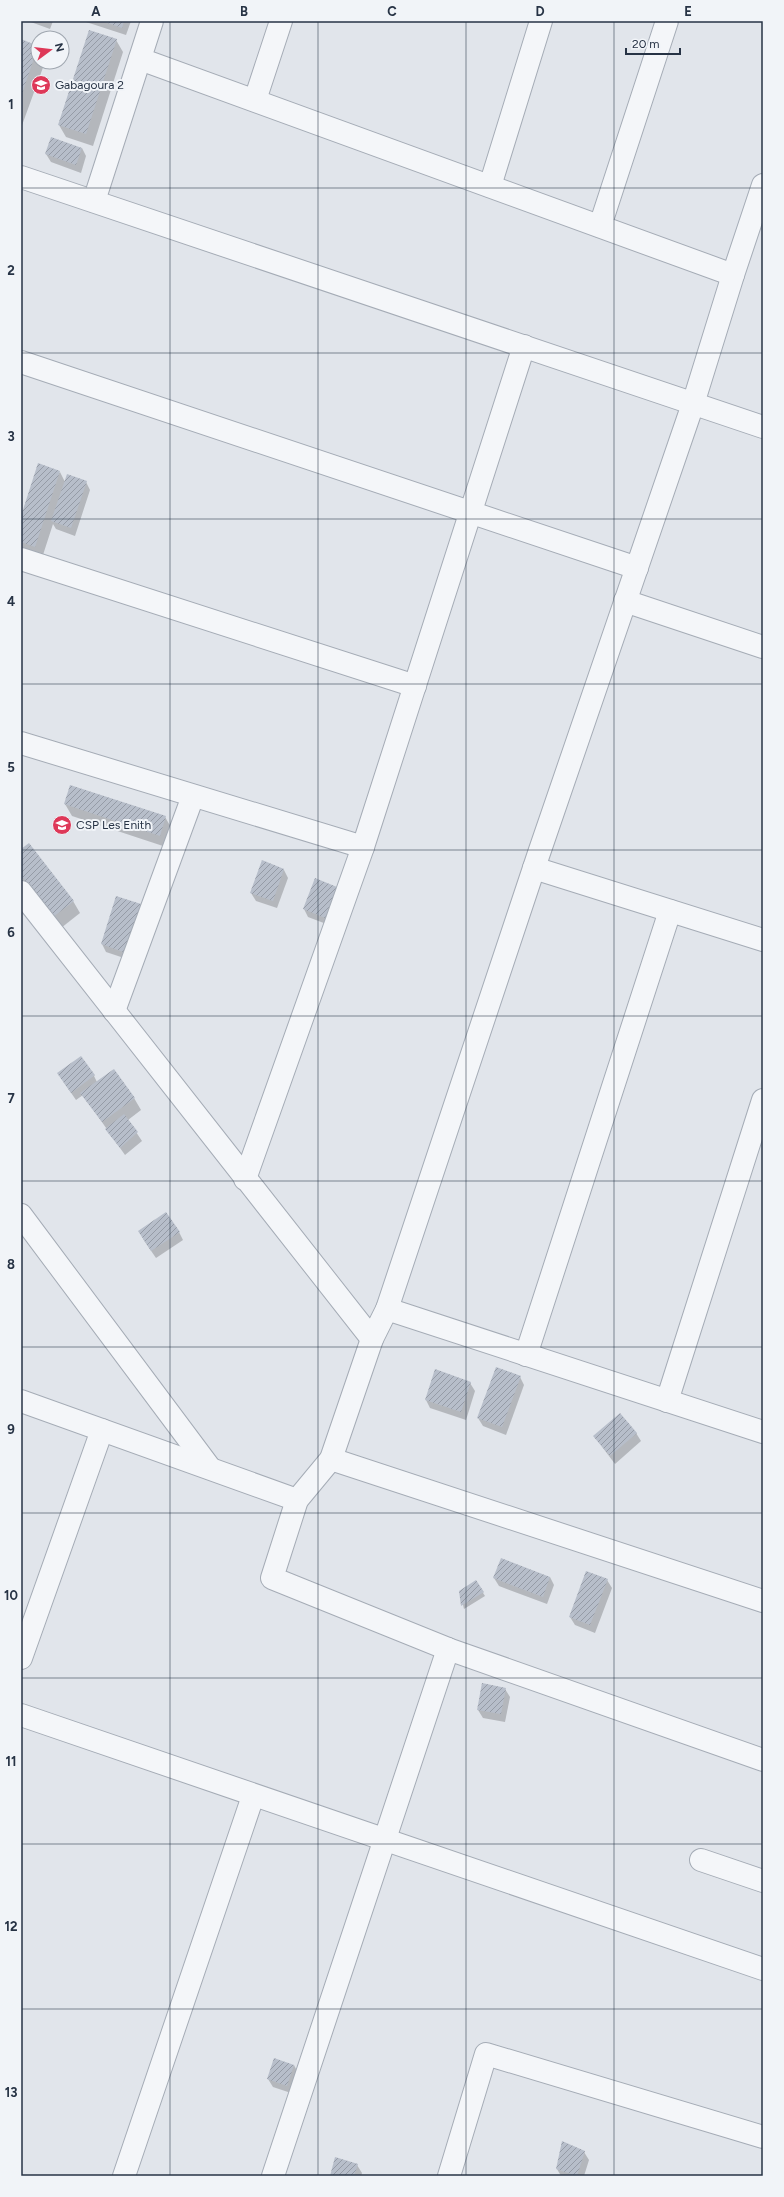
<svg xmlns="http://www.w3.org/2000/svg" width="784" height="2197" font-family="Figtree,sans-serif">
<defs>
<pattern id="building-hatch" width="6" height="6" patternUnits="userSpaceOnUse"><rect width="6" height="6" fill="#b7beca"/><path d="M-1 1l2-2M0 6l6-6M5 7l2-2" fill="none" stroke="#959ba6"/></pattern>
</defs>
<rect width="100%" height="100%" fill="#e1e5eb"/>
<g fill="#0003">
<polygon points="28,21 53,21 50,29"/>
<polygon points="83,21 131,21 126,35"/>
<polygon points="21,40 38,47 38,62 45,62 21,128"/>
<polygon points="116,40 123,52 93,146 66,137 59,125"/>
<polygon points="82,148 86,156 81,173 51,162 46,154"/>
<polygon points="60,472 65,482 86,482 90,490 75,536 56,529 53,524 42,558 21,551 21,519"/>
<polygon points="65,804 165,817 172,829 166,847 72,816"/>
<polygon points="21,850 73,901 80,913 61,928 21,877"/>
<polygon points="263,862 284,870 288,878 277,908 256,901 251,893"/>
<polygon points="336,888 341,896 329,925 308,917 304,909"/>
<polygon points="117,897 140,905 145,913 130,960 106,952 102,944"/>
<polygon points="94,1076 97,1082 134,1098 141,1110 128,1120 142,1141 125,1155 83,1095 76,1100 63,1081"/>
<polygon points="179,1232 183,1240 156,1258 143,1239"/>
<polygon points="520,1377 524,1385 506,1435 483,1426 478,1418"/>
<polygon points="470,1383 475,1391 466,1420 430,1408 426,1400"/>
<polygon points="636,1433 641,1441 615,1464 594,1436"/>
<polygon points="550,1577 554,1585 547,1604 499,1586 494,1578"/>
<polygon points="607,1580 612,1588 595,1633 575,1625 570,1617"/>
<polygon points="476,1582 485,1596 464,1609 460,1592"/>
<polygon points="505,1689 510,1697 505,1722 483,1718 478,1710"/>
<polygon points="294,2065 298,2073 291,2093 273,2087 268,2079"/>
<polygon points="584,2152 589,2160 584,2176 561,2176 557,2169"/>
<polygon points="357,2165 362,2173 361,2176 331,2176"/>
</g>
<g fill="url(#building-hatch)">
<polygon points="102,21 124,21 122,28"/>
<polygon points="89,30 117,39 86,134 58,125"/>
<polygon points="21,39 38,46 21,97"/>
<polygon points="51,137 82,148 76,165 45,154"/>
<polygon points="38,463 60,471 35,547 21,542 21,516"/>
<polygon points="67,474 87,481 71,528 51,521"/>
<polygon points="70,785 166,816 160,836 64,804"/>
<polygon points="29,843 74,901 53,917 21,875 21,849"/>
<polygon points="262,860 284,869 273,901 250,893"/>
<polygon points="315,878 337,887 325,918 303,909"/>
<polygon points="116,896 141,904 126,953 101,944"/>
<polygon points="81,1056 95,1075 71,1093 57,1073"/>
<polygon points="114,1069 135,1098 102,1122 80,1093"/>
<polygon points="124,1114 138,1132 120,1148 105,1129"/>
<polygon points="166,1212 180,1232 151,1251 138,1231"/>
<polygon points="496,1367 521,1376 502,1427 477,1418"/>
<polygon points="435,1369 471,1382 461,1412 425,1400"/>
<polygon points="620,1413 637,1433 610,1456 593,1436"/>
<polygon points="501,1558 550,1577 543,1597 493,1578"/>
<polygon points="586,1571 608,1579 590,1625 569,1617"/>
<polygon points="476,1580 484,1592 461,1606 459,1591"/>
<polygon points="482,1683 506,1688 501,1714 477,1710"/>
<polygon points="274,2058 294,2065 287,2086 267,2079"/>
<polygon points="562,2141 585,2151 577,2176 556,2169"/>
<polygon points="335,2157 358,2164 354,2176 330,2176"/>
</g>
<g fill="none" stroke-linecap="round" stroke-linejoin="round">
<defs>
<g id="minor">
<polyline points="140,59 733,275"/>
<polyline points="255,100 281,21"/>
<polyline points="21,177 763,427"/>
<polyline points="763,185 733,275 693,404 539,853 387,1309 372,1339 331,1459 297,1500 272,1578 448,1649 763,1760"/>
<polyline points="490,186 541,21"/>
<polyline points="94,201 152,21"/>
<polyline points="600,226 667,21"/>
<polyline points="21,362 637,568"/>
<polyline points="21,559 415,686"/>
<polyline points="625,601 763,647"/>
<polyline points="21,743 363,847"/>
<polyline points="534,868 763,940"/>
<polyline points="21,892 372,1339"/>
<polyline points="114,1011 193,796"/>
<polyline points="245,1179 363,847 524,346"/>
<polyline points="21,1215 210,1468"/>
<polyline points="387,1309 763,1432"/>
<polyline points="526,1355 670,911"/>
<polyline points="21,1401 297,1500"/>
<polyline points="667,1401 763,1100"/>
<polyline points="331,1459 763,1601"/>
<polyline points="21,1658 102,1430"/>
<polyline points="21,1715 763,1969"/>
<polyline points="701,1860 763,1881"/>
<polyline points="124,2176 253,1796"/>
<polyline points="273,2176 448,1649"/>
<polyline points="449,2176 486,2054 763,2137"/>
</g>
</defs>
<use href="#minor" stroke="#a5acb6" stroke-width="24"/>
<use href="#minor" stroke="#f4f6f9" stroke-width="22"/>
</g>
<path fill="none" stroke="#273345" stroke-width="1" stroke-opacity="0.55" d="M170,21V2176M318,21V2176M466,21V2176M614,21V2176M21,188H763M21,353H763M21,519H763M21,684H763M21,850H763M21,1016H763M21,1181H763M21,1347H763M21,1513H763M21,1678H763M21,1844H763M21,2009H763"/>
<defs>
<symbol id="school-disc" viewBox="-11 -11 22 22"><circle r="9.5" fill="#de3858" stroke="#f1f4f8"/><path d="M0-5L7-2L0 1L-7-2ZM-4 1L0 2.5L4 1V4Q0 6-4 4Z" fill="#fff"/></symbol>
</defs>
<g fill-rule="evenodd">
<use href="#school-disc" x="30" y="74" width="22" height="22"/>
<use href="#school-disc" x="51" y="814" width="22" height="22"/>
</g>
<g text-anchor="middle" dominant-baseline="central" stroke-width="4" stroke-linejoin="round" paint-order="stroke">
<g font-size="12" fill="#273345" stroke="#f1f4f8" text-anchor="start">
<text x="55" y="85">Gabagoura 2</text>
<text x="76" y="825">CSP Les Enith</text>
</g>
</g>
<rect width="784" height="2197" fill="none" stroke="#f1f4f8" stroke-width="44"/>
<g transform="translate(50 50) rotate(75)"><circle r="19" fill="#f1f4f8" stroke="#a0a7b0"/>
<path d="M0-3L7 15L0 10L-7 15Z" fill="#de3858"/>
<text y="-6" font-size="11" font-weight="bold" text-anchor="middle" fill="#273345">N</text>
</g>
<path d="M626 48v6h54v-6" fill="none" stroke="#273345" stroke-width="2"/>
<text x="632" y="48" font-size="12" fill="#273345" stroke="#f1f4f8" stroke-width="3" paint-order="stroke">20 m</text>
<rect x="22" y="22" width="740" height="2153" fill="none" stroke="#273345" stroke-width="1.5"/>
<g font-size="13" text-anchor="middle" font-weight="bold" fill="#273345">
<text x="96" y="16">A</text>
<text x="244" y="16">B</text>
<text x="392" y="16">C</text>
<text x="540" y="16">D</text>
<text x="688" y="16">E</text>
<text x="11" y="109">1</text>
<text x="11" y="275">2</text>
<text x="11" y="441">3</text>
<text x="11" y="606">4</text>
<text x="11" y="772">5</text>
<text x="11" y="937">6</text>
<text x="11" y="1103">7</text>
<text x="11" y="1269">8</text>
<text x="11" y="1434">9</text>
<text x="11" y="1600">10</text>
<text x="11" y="1766">11</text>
<text x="11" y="1931">12</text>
<text x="11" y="2097">13</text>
</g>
</svg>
